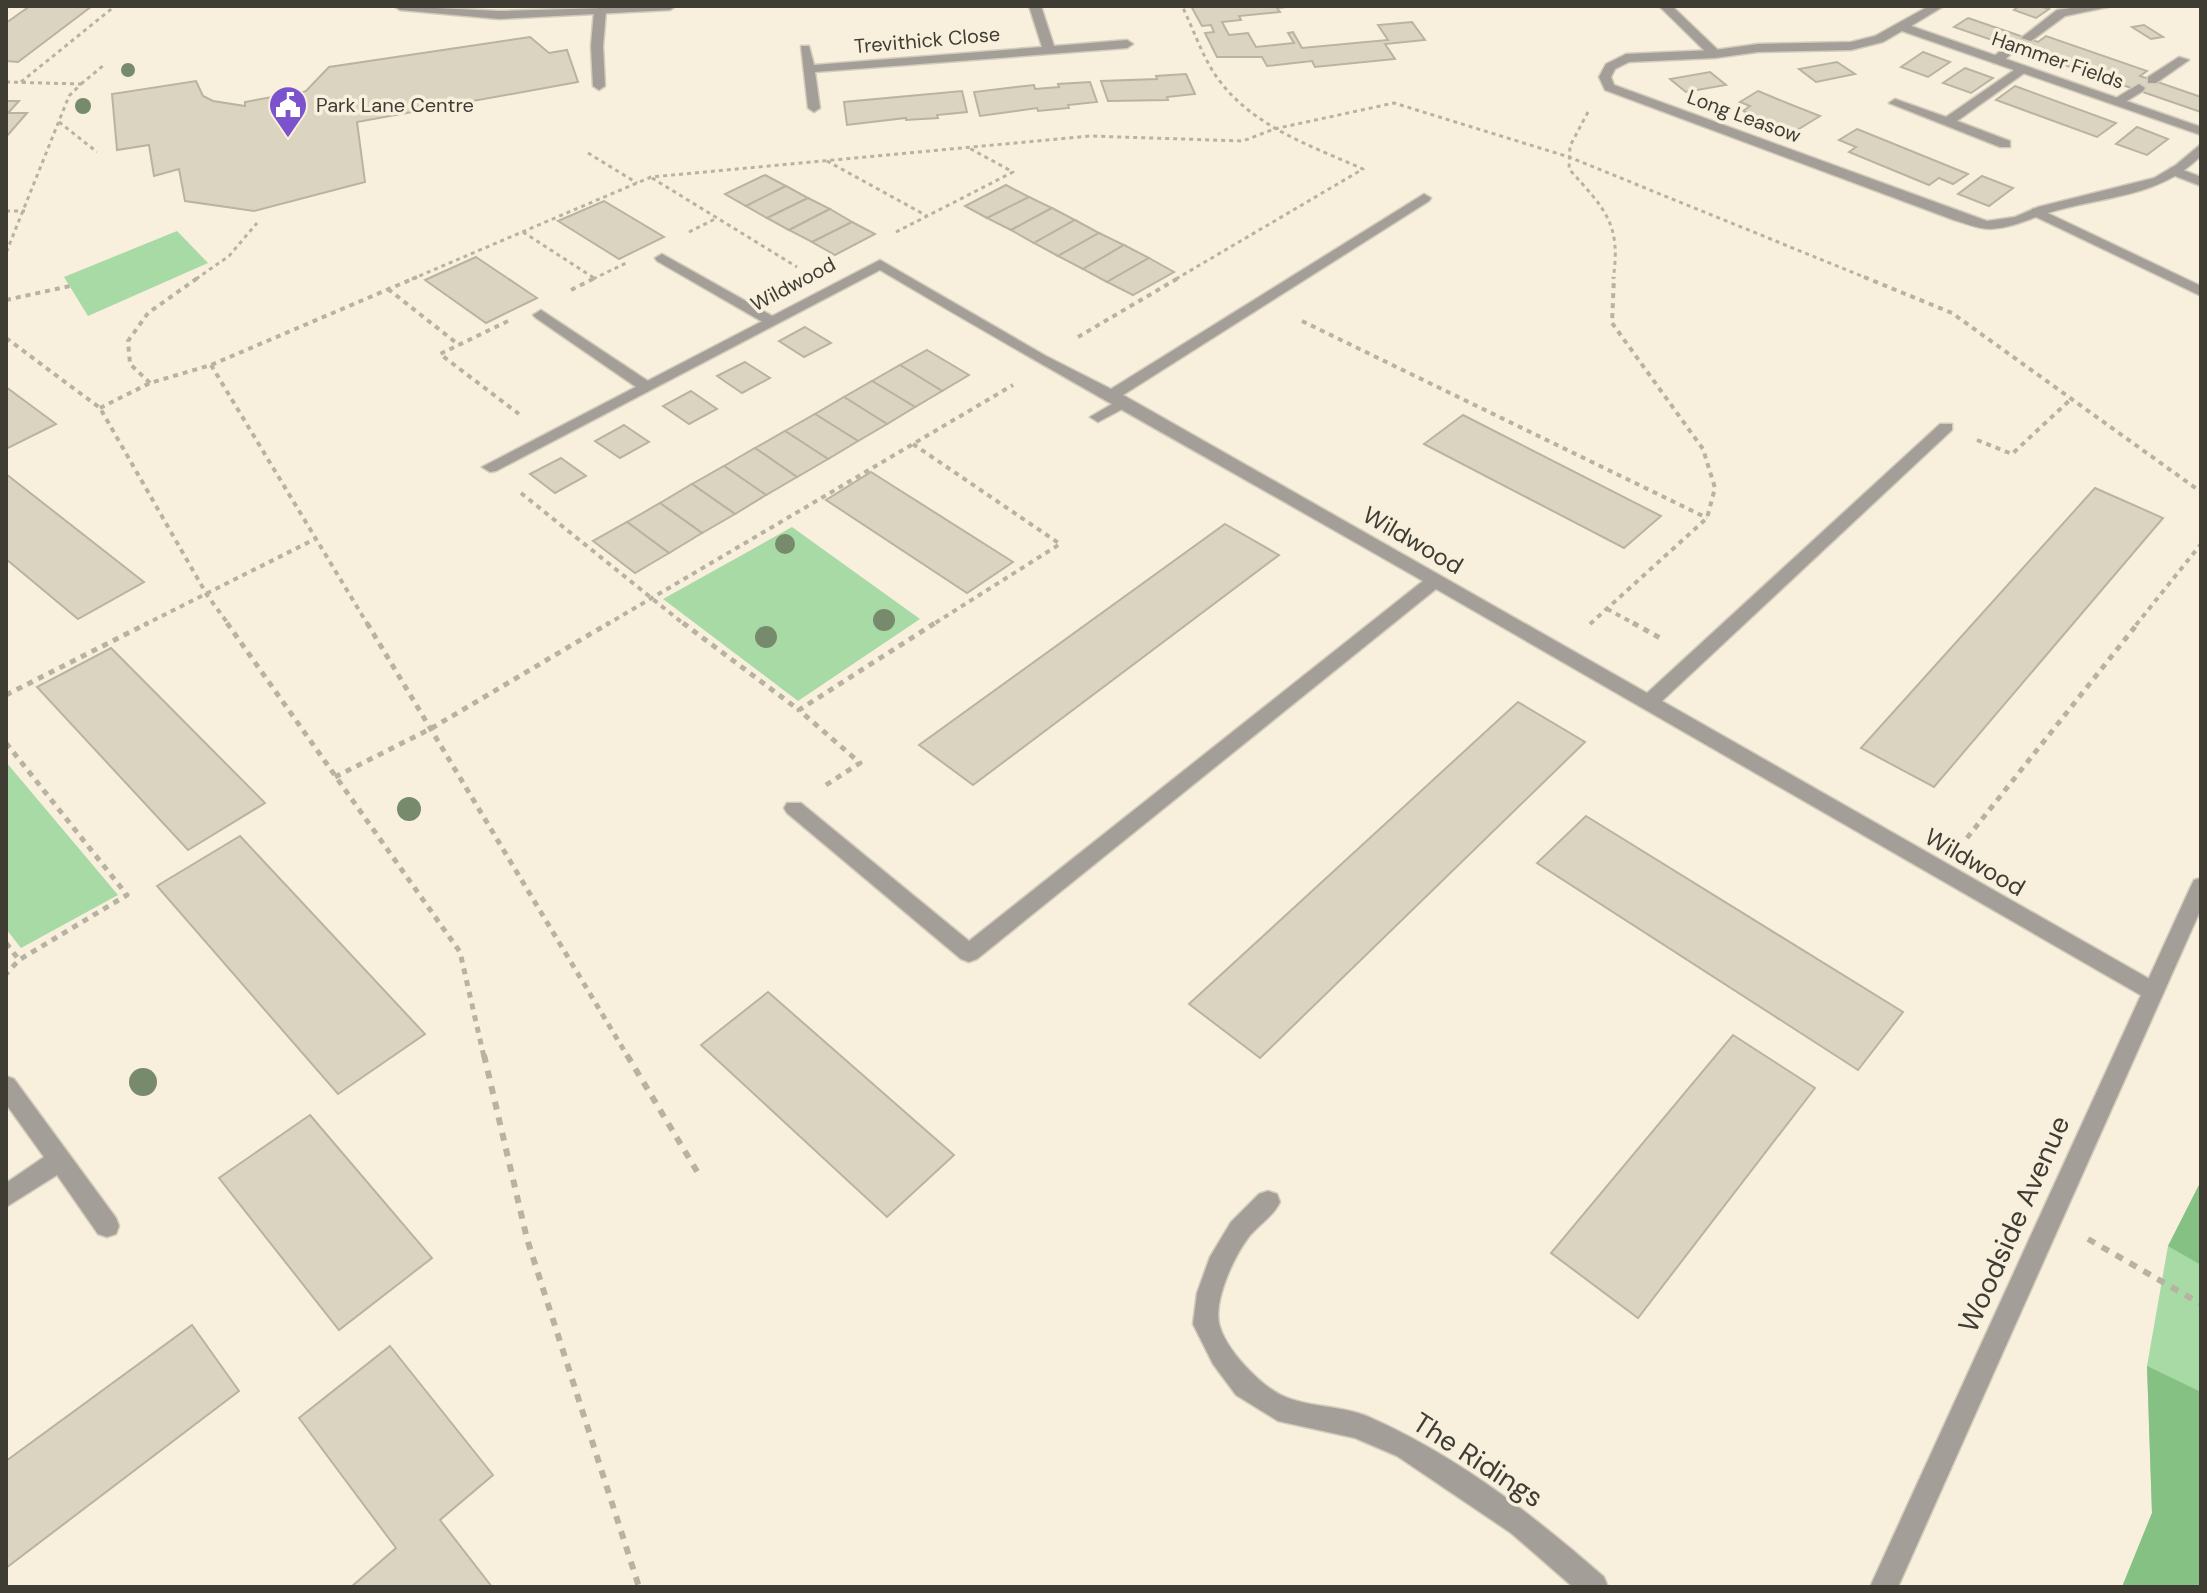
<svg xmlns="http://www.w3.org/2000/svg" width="2207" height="1593" font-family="'DM Sans',sans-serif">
<rect width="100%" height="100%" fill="#f8f0dd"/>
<g fill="#a7daa5">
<polygon points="177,231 208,263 88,316 64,277"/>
<polygon points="792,527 920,619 798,701 663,599"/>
<polygon points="6,762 118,895 21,948 6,929"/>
<polygon points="2201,1181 2201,1587 2122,1587 2152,1513 2147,1366 2168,1246"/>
</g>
<g fill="#86c184">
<polygon points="2201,1181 2201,1265 2168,1246"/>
<polygon points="2147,1366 2201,1392 2201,1587 2122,1587 2152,1513"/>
</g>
<g fill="#dbd4c1" stroke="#bab3a1" stroke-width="2">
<polygon points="30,6 92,6 18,62 6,61 6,23"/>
<polygon points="1191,6 1295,6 1277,8 1280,12 1239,16 1241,20 1222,22 1229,35 1248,33 1256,47 1294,43 1288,33 1293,32 1302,48 1388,40 1378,25 1412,22 1425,40 1385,44 1395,59 1315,67 1312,61 1267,66 1262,57 1217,57 1205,33 1214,32 1211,25 1202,26"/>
<polygon points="2019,6 2039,6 2049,9 2036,18 2014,10"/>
<polygon points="1968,18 2038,42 2046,36 2147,71 2140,76 2201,97 2201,112 1954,27"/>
<polygon points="2144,25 2163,37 2151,39 2132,27"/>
<polygon points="530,37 549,53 567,50 578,82 357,122 365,182 254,211 185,201 179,169 154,176 149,145 117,150 112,94 196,81 203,96 213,101 245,106 245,102 283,95 286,98 306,91 329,67"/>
<polygon points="1923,52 1950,62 1928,77 1901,67"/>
<polygon points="1837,62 1855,74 1816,82 1799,69"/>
<polygon points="1965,68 1993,78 1971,93 1943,83"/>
<polygon points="1710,72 1726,85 1686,92 1670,79"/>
<polygon points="1186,74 1195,94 1167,97 1168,100 1108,101 1101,81 1157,79 1156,76"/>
<polygon points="1090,82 1097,102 1068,105 1069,108 1038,111 1037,108 980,116 974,92 1034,85 1035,89 1059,87 1058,84"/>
<polygon points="2015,86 2116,123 2097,137 1996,100"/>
<polygon points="962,91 967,112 937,115 938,118 906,120 906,118 847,125 844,102"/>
<polygon points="1758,91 1792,105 1820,116 1794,132 1743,111 1750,106 1740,102"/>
<polygon points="6,101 19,101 8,113 27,113 6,137"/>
<polygon points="2137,127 2168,139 2147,155 2116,144"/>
<polygon points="1857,129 1899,146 1968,174 1953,184 1939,178 1929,185 1849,152 1856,147 1839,140"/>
<polygon points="765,175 786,186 746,206 725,194"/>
<polygon points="1982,176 2013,188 1989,206 1958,194"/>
<polygon points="1006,185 1029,197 987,218 965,206"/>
<polygon points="786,186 808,198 767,218 746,206"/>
<polygon points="1029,197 1052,208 1011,230 987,218"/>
<polygon points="808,198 830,209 789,230 767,218"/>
<polygon points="604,201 664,237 619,259 558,221"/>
<polygon points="1052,208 1075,220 1034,243 1011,230"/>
<polygon points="830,209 852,222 812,242 789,230"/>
<polygon points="1075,220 1099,233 1058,256 1034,243"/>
<polygon points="852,222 875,234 835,255 812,242"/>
<polygon points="1099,233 1124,245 1083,269 1058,256"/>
<polygon points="1124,245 1149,258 1107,282 1083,269"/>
<polygon points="476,257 537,298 486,323 425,280"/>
<polygon points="1149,258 1174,272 1133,295 1107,282"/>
<polygon points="805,327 831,343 804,357 779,341"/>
<polygon points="927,350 969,375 942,391 900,365"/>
<polygon points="745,362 770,378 742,393 717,376"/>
<polygon points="900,365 942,391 915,407 872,381"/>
<polygon points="872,381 915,407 887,424 844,397"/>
<polygon points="6,387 56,424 6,449"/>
<polygon points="691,391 717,409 689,424 663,406"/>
<polygon points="844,397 887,424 858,441 815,414"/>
<polygon points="815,414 858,441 828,459 785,431"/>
<polygon points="1463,415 1661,516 1624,548 1424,444"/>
<polygon points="624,425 649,442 620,458 595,441"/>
<polygon points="785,431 828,459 797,477 755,448"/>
<polygon points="755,448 797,477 766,495 724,466"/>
<polygon points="561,458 586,476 555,493 530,474"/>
<polygon points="724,466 766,495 735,514 692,484"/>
<polygon points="871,472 1013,562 967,593 826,500"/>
<polygon points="6,474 144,582 78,619 6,559"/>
<polygon points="692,484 735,514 702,533 660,503"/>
<polygon points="2095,488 2163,518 1934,787 1861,748"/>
<polygon points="660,503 702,533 669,553 627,522"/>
<polygon points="627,522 669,553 635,573 593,541"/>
<polygon points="1225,524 1279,555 973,785 919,745"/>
<polygon points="111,648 265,803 188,850 37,687"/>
<polygon points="1518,702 1585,742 1260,1058 1189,1004"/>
<polygon points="1586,816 1903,1012 1858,1070 1537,863"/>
<polygon points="240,836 425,1034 338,1094 157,886"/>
<polygon points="768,992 954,1155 887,1217 701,1045"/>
<polygon points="1733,1035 1815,1088 1638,1318 1551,1253"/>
<polygon points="310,1115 432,1258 339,1330 219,1178"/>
<polygon points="192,1325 239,1391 6,1568 6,1461"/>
<polygon points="390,1346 493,1475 440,1520 492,1587 351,1587 396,1548 299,1418"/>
</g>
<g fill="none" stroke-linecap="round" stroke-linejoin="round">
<defs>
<g id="service">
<polygon points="1659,6 1672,6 1719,51 1719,57 1711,57"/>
<polygon points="2084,6 2113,6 2065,16 2031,41 2021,38 2057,10"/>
<polygon points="600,7 606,11 603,46 605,86 599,90 593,86 591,46 594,11"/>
<polygon points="2009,44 2019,47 2001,63 1993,63 1993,57"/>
<polygon points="2179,57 2189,60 2156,83 2148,83 2148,77"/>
<polygon points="2020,66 2030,69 1957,121 2010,141 2010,147 2000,147 1889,103 1895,99 1946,117"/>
<polygon points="2139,84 2145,88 2143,91 2122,104 2111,101"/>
<polygon points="2175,167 2201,177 2201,186 2170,174 2170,168"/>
<polygon points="2037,208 2201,286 2201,296 2032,215 2032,209"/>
<polygon points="662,254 776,318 779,321 776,324 766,324 657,261 655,258"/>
<polygon points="541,310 651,383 651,389 639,389 536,318 533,315"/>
<polygon points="1124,397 1132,402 1130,405 1098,422 1090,417"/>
<polygon points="6,1076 14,1079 116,1218 119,1226 116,1234 107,1237 98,1234 57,1175 6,1207 6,1183 44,1157 6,1104"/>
</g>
<g id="minor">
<polygon points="394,6 499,11 676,6 670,10 499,19 400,10"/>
<polygon points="1029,6 1041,6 1054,46 1127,40 1133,44 1127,48 815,72 820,108 814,112 808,108 801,46 809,46 814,65 1042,47"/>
<path d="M1929,6H1944L1911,26L2201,127V135L1902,31L1883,42L1851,50L1758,52L1715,58L1629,62L1615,69L1611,77L1614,85L1987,221L2015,217L2038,207L2154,178L2176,165L2201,144V156C2159,198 2102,196 2048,213C2028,219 2012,228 1990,229C1978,229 1965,223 1954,220L1605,90L1599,77L1606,64L1626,54L1715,50L1758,44L1851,42L1875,36Z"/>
<path d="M1424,194L1431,198L1429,201L1123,395L1647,693L1940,424H1952V430L1662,701L2160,985L2163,991L2160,997L2152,1000L2144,997L1436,589L977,959L969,962L961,959L787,813L784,808L787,803H801L969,941L1423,581C1242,477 1059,376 880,270L496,471L490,472L482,467L880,260L1046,356L1111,389Z"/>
<path d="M1268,1191L1277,1194L1280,1202C1273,1217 1258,1225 1248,1238C1234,1257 1214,1299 1219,1323C1224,1348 1259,1384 1281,1395C1308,1408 1342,1405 1369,1417C1457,1456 1532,1514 1604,1577L1608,1587H1573L1511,1533L1397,1456L1355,1438L1278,1421L1236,1395L1213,1364L1193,1324L1197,1293L1210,1257L1231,1222L1259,1194Z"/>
</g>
<polygon id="tertiary" points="2201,878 2201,909 1898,1587 1870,1587 2191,886 2194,880"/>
</defs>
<use href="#service" stroke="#d3ccbb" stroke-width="3"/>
<use href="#minor" stroke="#d3ccbb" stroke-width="3"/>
<use href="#tertiary" stroke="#d3ccbb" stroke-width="3"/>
<g stroke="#b8b2a2" stroke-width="3" stroke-dasharray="4 4" stroke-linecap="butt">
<polyline points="6,82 81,84 69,96 6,253"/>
<polyline points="21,82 115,6"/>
<polyline points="81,84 104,65"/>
<path d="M1588,112L1570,146L1569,169C1604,208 1622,224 1613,279"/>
<polyline points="59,122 97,152"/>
<polyline points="588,153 637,183"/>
<polyline points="827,161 927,216"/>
<polyline points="652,178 797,267"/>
<polyline points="6,211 25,211"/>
<polyline points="523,232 594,278"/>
<polyline points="689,232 717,218"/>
<polyline points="896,232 1013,172 969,148"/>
<polyline points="196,279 229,256 257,223"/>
<polyline points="412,279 651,177 1090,136 1243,141 1274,129 1394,103 1569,157 1869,279"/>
<polyline points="593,279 626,263"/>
<path d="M1176,279L1363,169C1309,145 1248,125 1214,73C1201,53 1193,28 1182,6"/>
</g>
<g stroke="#b8b2a2" stroke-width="4" stroke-dasharray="5 5" stroke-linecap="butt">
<polyline points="1864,277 1952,313 2201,492"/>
<polyline points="388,289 459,345"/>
<polyline points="571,290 597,277"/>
<polyline points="6,300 70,286"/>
<polyline points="508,321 440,354 519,414"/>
<polyline points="1302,321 1707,518"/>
<polyline points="1078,337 1180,277"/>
<polyline points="6,338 100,408 207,595 229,625"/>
<polyline points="211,365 368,625"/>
<polyline points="150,383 130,364 128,341 148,313 199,277"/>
<polyline points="100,408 150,383 211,365 417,277"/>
<polyline points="1977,440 2012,454 2071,399"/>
<polyline points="913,444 1060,544 932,625"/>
<polyline points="521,493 685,625"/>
<polyline points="1607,609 1637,625"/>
<polyline points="1590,624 1707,518 1715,488 1703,449 1612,323 1614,277"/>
<polyline points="144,625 317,538"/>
<polyline points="606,625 1013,385"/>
<polyline points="2136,625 2201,544"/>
</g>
<g stroke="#b8b2a2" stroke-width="5" stroke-dasharray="6 6" stroke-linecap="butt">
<polyline points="227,623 460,952 484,1057"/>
<polyline points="367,623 628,1057"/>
<polyline points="683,623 799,710"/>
<polyline points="1633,623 1662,639"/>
<polyline points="6,695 148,623"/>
<polyline points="6,743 127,895 19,960 6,974"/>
<polyline points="335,777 432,728 609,623"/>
<polyline points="826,785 860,763 799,710 935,623"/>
<polyline points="1967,838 2138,623"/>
<polyline points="6,943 19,960"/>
</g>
<g stroke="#b8b2a2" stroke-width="6" stroke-dasharray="8 8" stroke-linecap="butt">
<polyline points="484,1055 527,1239 639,1587"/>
<polyline points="627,1055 698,1173"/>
<polyline points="2088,1239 2201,1304"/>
</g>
<use href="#service" fill="#a39f98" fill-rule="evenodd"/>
<use href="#minor" fill="#a39f98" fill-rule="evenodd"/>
<use href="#tertiary" fill="#a39f98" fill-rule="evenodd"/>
</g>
<g fill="#778a6c">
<circle cx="128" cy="70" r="7"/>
<circle cx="83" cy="106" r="8"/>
<circle cx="785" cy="544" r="10"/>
<circle cx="884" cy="620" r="11"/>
<circle cx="766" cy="637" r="11"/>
<circle cx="409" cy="809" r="12"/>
<circle cx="143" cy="1082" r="14"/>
</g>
<defs>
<symbol id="civic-pin" viewBox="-11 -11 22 30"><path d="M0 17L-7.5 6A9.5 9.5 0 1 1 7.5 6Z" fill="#7b54cd" stroke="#f8f0dd"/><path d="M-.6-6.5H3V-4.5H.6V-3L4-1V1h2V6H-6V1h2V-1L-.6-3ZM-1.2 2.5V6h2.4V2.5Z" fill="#fff"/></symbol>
</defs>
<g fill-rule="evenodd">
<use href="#civic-pin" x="266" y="83" width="44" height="60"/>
</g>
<g text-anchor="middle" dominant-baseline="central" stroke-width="7" stroke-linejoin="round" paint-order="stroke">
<g font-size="20" fill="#3f3c34" stroke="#f8f0dd">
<text transform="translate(927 40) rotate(-5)">Trevithick Close</text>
<text transform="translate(2058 60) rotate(19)">Hammer Fields</text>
<text transform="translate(1744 116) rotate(20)">Long Leasow</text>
<text transform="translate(793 284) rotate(-28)">Wildwood</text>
</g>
<g font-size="20" fill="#3f3c34" stroke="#f8f0dd" text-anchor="start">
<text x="316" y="105">Park Lane Centre</text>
</g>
<g font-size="24" fill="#3f3c34" stroke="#f8f0dd">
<text transform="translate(1413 540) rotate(30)">Wildwood</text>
<text transform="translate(1975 862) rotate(30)">Wildwood</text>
</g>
<g font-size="28" fill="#3f3c34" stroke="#f8f0dd">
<text transform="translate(2014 1224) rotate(-66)">Woodside Avenue</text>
<text transform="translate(1478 1460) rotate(33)">The Ridings</text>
</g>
</g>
<rect width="2207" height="1593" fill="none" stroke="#3f3c34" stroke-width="16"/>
</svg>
